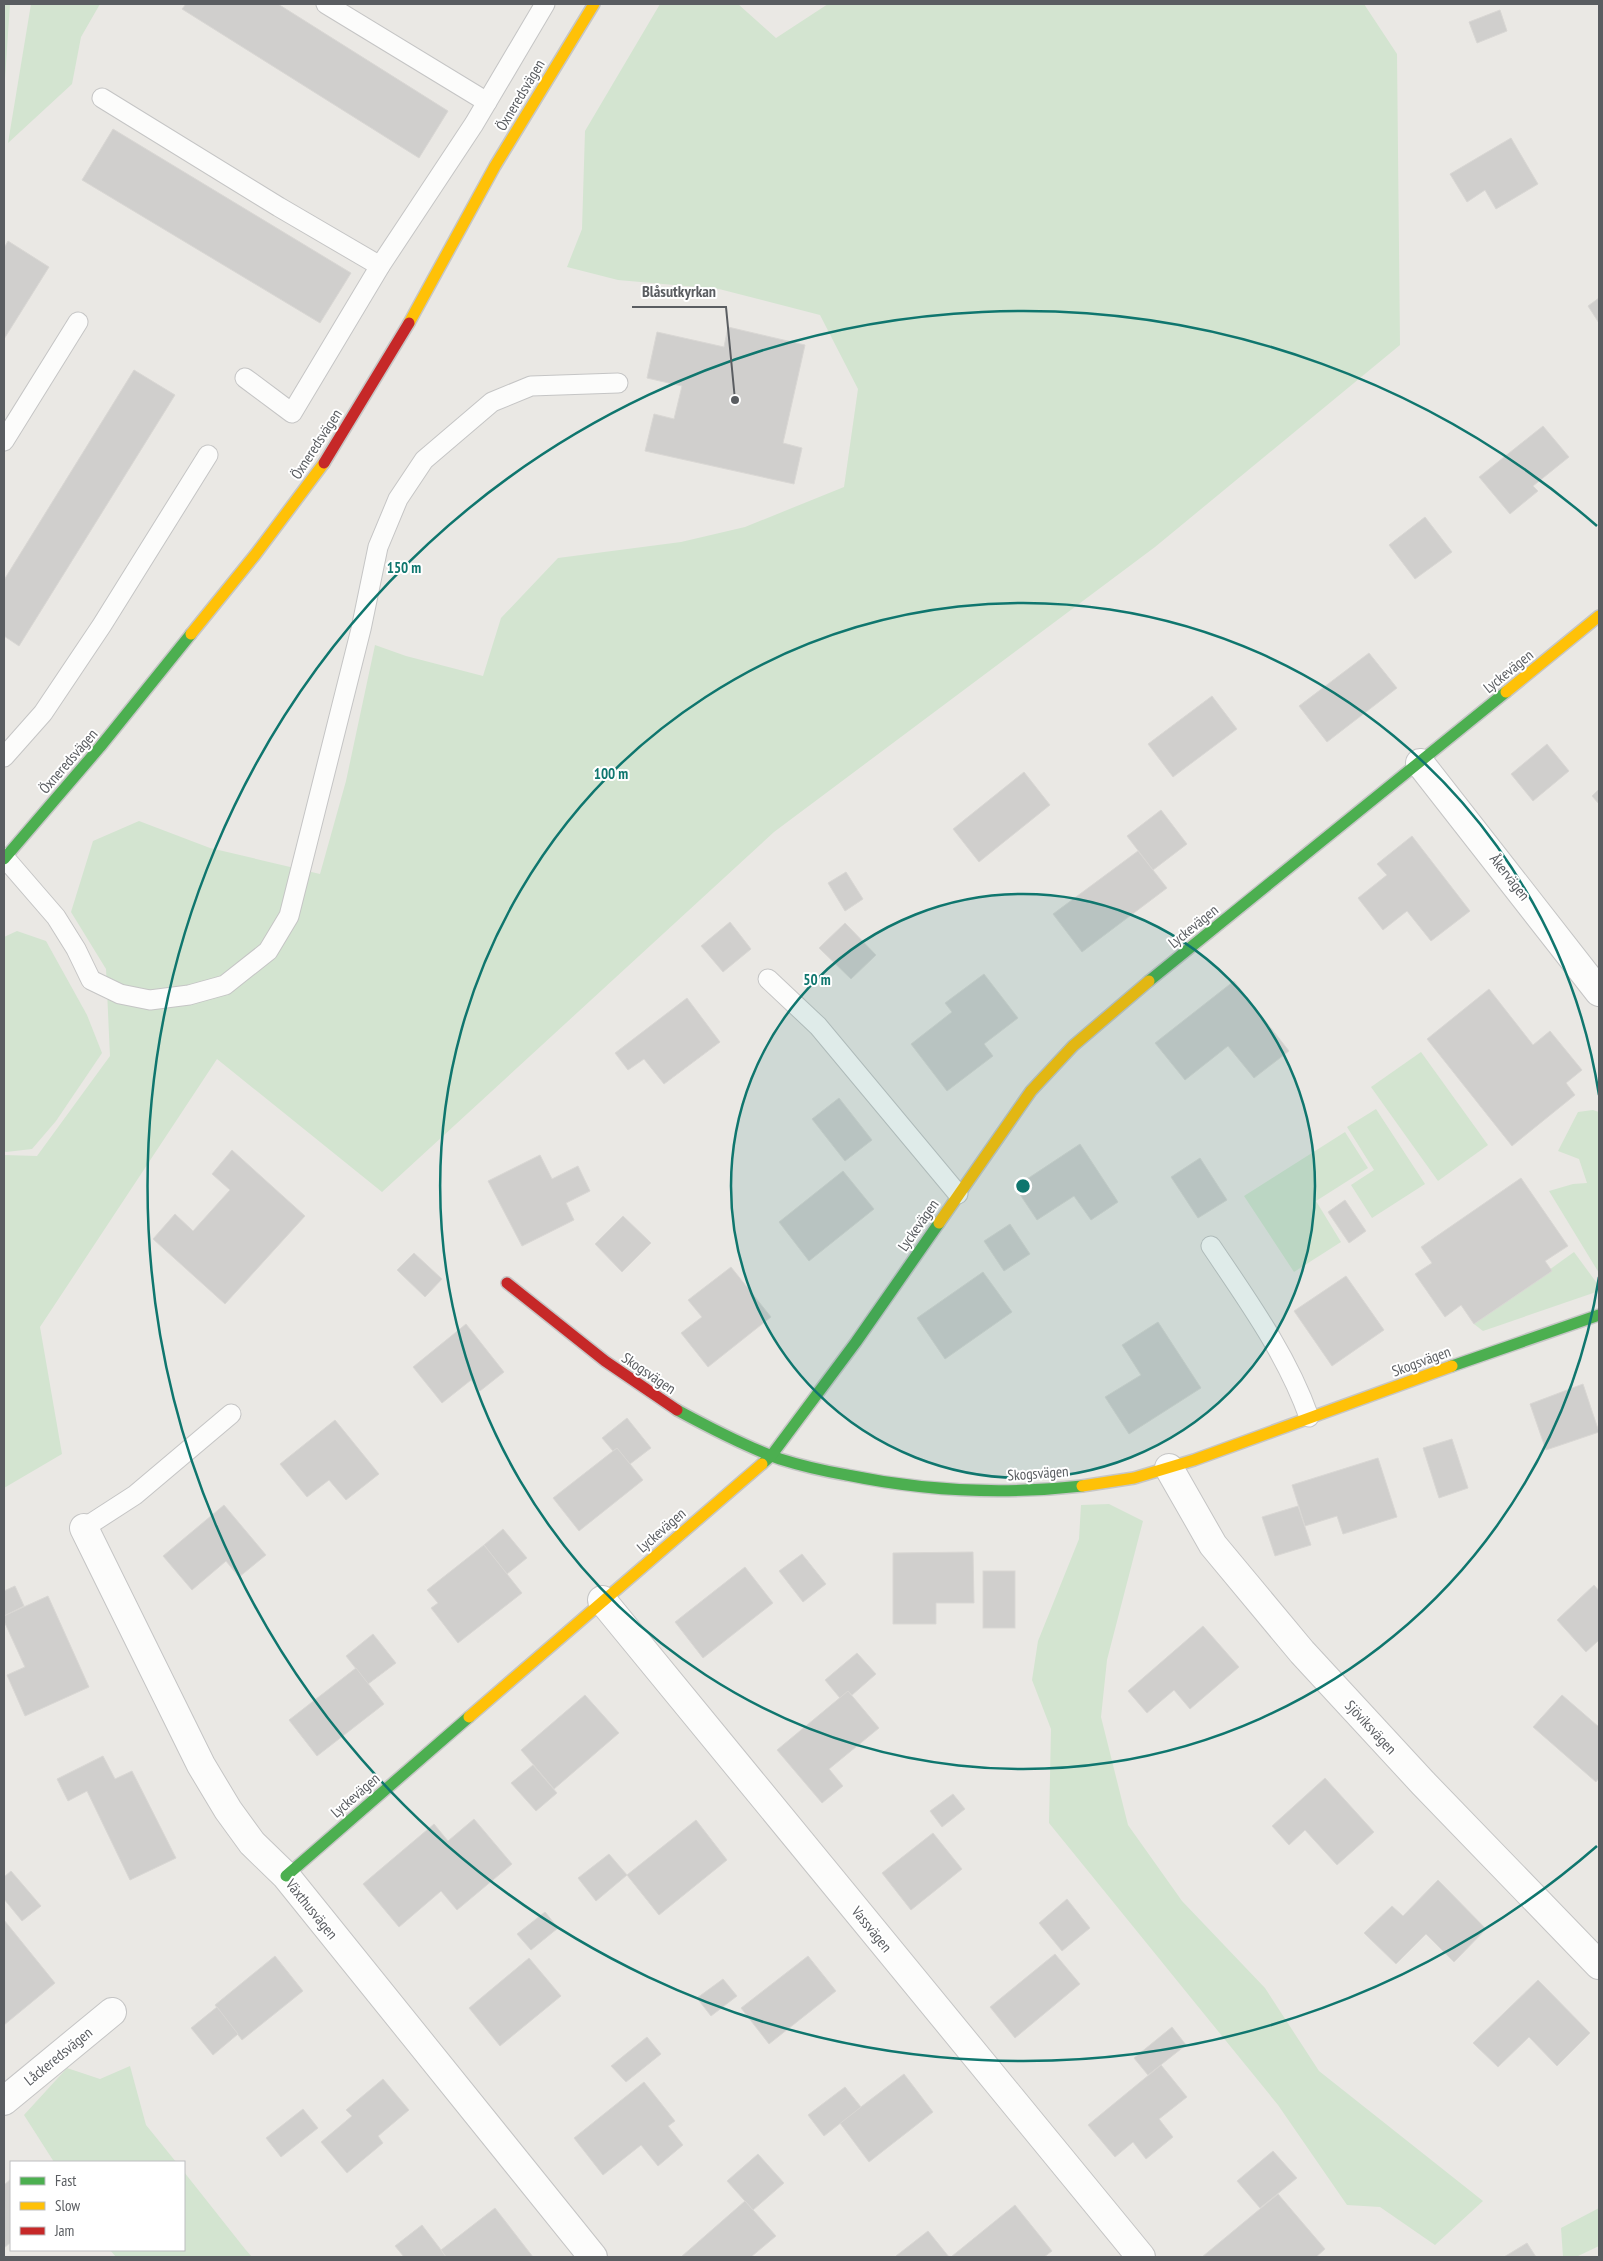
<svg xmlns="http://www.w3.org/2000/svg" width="1603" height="2261" font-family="'PT Sans Narrow',sans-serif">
<rect width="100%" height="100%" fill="#eae8e4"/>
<g fill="#d3e4d0">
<polygon points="4,4 10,4 4,94"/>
<polygon points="31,4 100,4 81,37 72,84 8,143"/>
<polygon points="660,4 738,4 776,38 828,4 1364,4 1397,54 1400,345 1155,547 774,832 382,1192 217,1059 40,1327 62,1454 4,1488 4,1155 37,1156 110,1056 106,969 71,912 93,841 139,821 210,848 320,874 346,781 375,645 406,656 483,676 501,618 558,558 681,542 745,527 844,487 858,389 820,315 719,289 618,280 567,267 582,229 585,131"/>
<polygon points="17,931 46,941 87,1015 102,1053 56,1121 32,1149 6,1152 4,1151 4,937"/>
<polygon points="1421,1052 1488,1145 1438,1181 1371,1087"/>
<polygon points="1376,1109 1425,1184 1372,1218 1351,1185 1374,1170 1347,1127"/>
<polygon points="1593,1110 1599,1112 1599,1273 1549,1191 1573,1184 1587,1183 1579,1159 1558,1151 1578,1112"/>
<polygon points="1345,1132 1368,1168 1316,1201 1341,1242 1294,1272 1244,1196"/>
<polygon points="1574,1252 1599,1286 1599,1291 1483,1331 1474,1324"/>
<polygon points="1109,1504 1143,1521 1107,1660 1101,1717 1128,1825 1182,1901 1265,1988 1319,2071 1483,2201 1435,2245 1380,2207 1347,2205 1278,2105 1049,1823 1051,1729 1032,1680 1038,1641 1079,1539 1081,1505"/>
<polygon points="130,2066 146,2125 176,2162 54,2162 24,2115 67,2068 100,2079"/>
<polygon points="184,2172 245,2249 252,2257 116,2257 110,2250 184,2250"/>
<polygon points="1599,2208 1599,2246 1576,2257 1563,2257 1561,2228"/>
</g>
<g fill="#d0cfcd" stroke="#d9d7d4">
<polygon points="186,4 278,4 448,111 419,158 182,9"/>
<polygon points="1500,10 1507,31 1477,43 1469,22"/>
<polygon points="113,129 351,273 320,323 82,180"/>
<polygon points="1511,138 1538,184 1496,209 1485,190 1467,202 1450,174"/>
<polygon points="8,241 49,267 4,339 4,248"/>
<polygon points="1599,298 1599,323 1588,306"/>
<polygon points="728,327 805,345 783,443 802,448 794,484 645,451 654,414 674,419 682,386 647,378 657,332 724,347"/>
<polygon points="134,370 175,395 19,646 4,636 4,580"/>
<polygon points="1543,426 1569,457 1533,486 1538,491 1510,514 1479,477"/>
<polygon points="1425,517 1452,552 1415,579 1389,545"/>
<polygon points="1369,653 1397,688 1327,742 1299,706"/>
<polygon points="1212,696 1237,729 1173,777 1148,744"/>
<polygon points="1547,744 1569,771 1533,801 1511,774"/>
<polygon points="1024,772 1050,805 979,862 953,829"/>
<polygon points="1599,789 1599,804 1592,796"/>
<polygon points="1161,810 1187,844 1153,870 1127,836"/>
<polygon points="1412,836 1470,911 1431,941 1407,911 1383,930 1358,898 1387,875 1377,864"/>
<polygon points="1138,851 1167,888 1082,952 1053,914"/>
<polygon points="846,872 863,899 845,911 828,883"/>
<polygon points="730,922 751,949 723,972 701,946"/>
<polygon points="845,923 876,955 851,979 819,948"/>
<polygon points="984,974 1018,1018 984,1044 993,1056 947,1091 911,1044 952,1012 945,1003"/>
<polygon points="1234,981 1289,1051 1254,1078 1228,1046 1185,1080 1155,1043"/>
<polygon points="1489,989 1533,1045 1550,1031 1582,1070 1566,1083 1575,1095 1512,1146 1427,1039"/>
<polygon points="687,998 720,1042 664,1084 644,1059 628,1070 615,1053"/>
<polygon points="839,1098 872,1140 845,1161 812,1119"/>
<polygon points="1080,1144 1118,1202 1091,1220 1074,1196 1037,1220 1015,1187"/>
<polygon points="232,1150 305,1216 225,1304 153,1239 175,1214 193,1231 230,1190 212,1174"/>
<polygon points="540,1155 552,1179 578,1166 590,1191 566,1203 574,1220 522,1246 488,1181"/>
<polygon points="1200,1158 1227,1200 1198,1218 1171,1177"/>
<polygon points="843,1171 874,1209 809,1261 779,1222"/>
<polygon points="1521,1178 1568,1246 1545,1261 1552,1271 1474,1324 1461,1305 1445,1317 1415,1274 1432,1263 1421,1247"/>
<polygon points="1345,1200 1366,1231 1349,1243 1328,1212"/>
<polygon points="623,1216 651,1243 622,1272 595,1244"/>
<polygon points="1010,1224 1030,1254 1004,1271 984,1241"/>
<polygon points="414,1253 442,1279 425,1297 397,1270"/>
<polygon points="731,1267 771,1317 708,1367 681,1333 702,1317 688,1300"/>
<polygon points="983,1272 1012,1312 945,1359 917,1318"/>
<polygon points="1346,1276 1384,1330 1332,1366 1294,1311"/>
<polygon points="1158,1322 1201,1388 1129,1434 1105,1397 1141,1375 1122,1345"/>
<polygon points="466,1324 504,1372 480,1391 471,1380 442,1403 413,1367"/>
<polygon points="1583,1384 1599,1432 1546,1450 1530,1404"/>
<polygon points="627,1418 651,1448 630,1464 617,1448 613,1451 602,1438"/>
<polygon points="335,1420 379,1474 346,1500 329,1480 307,1497 280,1464"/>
<polygon points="1452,1439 1468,1488 1439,1498 1423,1448"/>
<polygon points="617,1448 643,1480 579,1531 553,1498"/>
<polygon points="1378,1458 1397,1517 1343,1534 1337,1516 1305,1526 1292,1485"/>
<polygon points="224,1505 266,1555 239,1577 226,1561 192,1590 163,1556"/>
<polygon points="1298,1506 1311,1545 1275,1556 1262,1517"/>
<polygon points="503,1529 527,1558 507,1574 484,1545"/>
<polygon points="484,1545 522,1593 458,1643 431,1608 438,1603 427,1590"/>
<polygon points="973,1552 974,1603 936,1603 936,1624 893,1624 893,1553"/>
<polygon points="802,1554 826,1584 803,1602 779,1571"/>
<polygon points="745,1567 773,1603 703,1658 675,1622"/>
<rect x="983" y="1571" width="32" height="57"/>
<polygon points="1594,1585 1599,1591 1599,1640 1586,1652 1557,1620"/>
<polygon points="15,1586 24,1606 4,1616 4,1591"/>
<polygon points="48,1596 89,1687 25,1716 7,1675 25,1667 4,1621 4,1616"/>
<polygon points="1203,1626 1239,1667 1190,1709 1174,1690 1147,1713 1128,1691"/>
<polygon points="373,1634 396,1663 368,1684 346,1656"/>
<polygon points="857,1653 876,1674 852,1695 848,1691 840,1698 825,1680"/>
<polygon points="356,1668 384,1704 317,1756 289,1720"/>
<polygon points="848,1691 879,1728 829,1769 843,1786 822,1803 777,1750"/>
<polygon points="585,1695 619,1733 554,1789 521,1750"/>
<polygon points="1562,1695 1599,1727 1599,1778 1596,1782 1533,1727"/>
<polygon points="103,1756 115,1779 132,1771 176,1858 130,1880 87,1791 68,1801 57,1779"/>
<polygon points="533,1765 557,1793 536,1811 511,1783"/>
<polygon points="1325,1778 1374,1832 1337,1865 1305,1830 1289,1845 1272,1826"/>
<polygon points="953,1794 965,1809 942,1827 930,1811"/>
<polygon points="474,1819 512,1864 457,1910 441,1891 399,1927 363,1884 434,1824 448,1841"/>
<polygon points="696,1820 727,1860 659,1915 627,1875"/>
<polygon points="933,1833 962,1869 911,1910 882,1873"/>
<polygon points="609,1854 627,1875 596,1901 578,1878"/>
<polygon points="11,1871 41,1906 22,1921 4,1899 4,1877"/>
<polygon points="1438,1880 1486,1929 1454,1962 1426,1934 1396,1964 1364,1933 1392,1906 1403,1916"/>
<polygon points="1067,1899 1090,1928 1062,1951 1039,1923"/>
<polygon points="545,1912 558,1928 531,1950 517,1934"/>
<polygon points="4,1920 55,1983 4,2025"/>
<polygon points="1055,1954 1080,1984 1015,2038 990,2007"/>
<polygon points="275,1956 303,1991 242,2040 215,2005"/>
<polygon points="808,1956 836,1991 769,2044 741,2008"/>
<polygon points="529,1958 561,1996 500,2046 469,2008"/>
<polygon points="723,1979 737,1996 711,2016 697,1998"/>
<polygon points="1538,1980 1590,2033 1557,2066 1529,2037 1498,2067 1473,2043"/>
<polygon points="217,2007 238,2034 213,2055 191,2028"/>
<polygon points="1172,2027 1186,2045 1148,2075 1134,2058"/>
<polygon points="647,2037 661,2054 626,2082 611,2066"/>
<polygon points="1161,2065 1187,2097 1159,2119 1173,2137 1146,2159 1133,2142 1115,2157 1088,2125"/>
<polygon points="904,2074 933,2112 869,2162 840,2123"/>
<polygon points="383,2079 409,2110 378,2136 383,2143 347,2173 321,2142 352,2116 346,2110"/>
<polygon points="644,2082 675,2121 668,2126 683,2145 658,2166 641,2145 603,2175 574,2138"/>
<polygon points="845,2087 861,2107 824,2136 808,2115"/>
<polygon points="303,2109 318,2128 281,2157 266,2138"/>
<polygon points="1273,2151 1297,2178 1260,2208 1237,2181"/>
<polygon points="758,2154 784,2183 753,2210 727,2181"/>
<polygon points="11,2179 11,2242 4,2248 4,2185"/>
<polygon points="1278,2194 1325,2249 1316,2257 1202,2257"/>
<polygon points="745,2201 776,2236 751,2257 681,2257"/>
<polygon points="1015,2205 1052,2251 1044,2257 951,2257"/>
<polygon points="495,2208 533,2257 446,2257 441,2250"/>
<polygon points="422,2225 441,2250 446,2257 404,2257 395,2246"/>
<polygon points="928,2231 949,2257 897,2257 896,2256"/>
<polygon points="1527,2243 1536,2257 1504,2257"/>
</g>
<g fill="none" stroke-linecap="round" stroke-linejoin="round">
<defs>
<g id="lane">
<polyline points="326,4 487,102"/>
<polyline points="102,98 279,207 380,266"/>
<polyline points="245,378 292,413 380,266 474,124 545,4"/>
<polyline points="4,441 78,322"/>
<polyline points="4,757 43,713 102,625 208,455"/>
<polyline points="5,858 56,917 76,949 91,980 120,994 150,1000 189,995 225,985 268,951 289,916 361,629 378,547 398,499 424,460 492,402 531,386 618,383"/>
<polyline points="768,979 818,1026 958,1194"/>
<path d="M1211,1246C1248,1301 1287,1355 1309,1417"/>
<polyline points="84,1528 135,1495 231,1414"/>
</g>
<g id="street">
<polyline points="1420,763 1599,992"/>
<polyline points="1169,1468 1213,1545 1302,1652 1423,1783 1599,1965"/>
<polyline points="84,1528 201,1765 228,1810 252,1843 286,1876 593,2257"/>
<polyline points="602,1600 1141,2257"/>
<polyline points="4,2101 112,2012"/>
</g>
<g id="fast">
<polyline points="4,859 100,747 191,634"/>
<polyline points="1149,981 1506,692"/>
<polyline points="1452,1366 1599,1315"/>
<path d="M677,1410C710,1428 744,1446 780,1459C802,1466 824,1471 847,1475C924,1491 1003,1495 1082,1486"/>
<polyline points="762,1464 771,1456 856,1342 939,1223"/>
<polyline points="286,1876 469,1717"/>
</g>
<g id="slow">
<polyline points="409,323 495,166 594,4"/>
<polyline points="191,634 255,555 324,463"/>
<polyline points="1506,692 1599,616"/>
<polyline points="939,1223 1031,1091 1073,1046 1149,981"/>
<polyline points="1082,1486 1134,1478 1194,1460 1452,1366"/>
<polyline points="469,1717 762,1464"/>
</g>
<g id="jam">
<polyline points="324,463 409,323"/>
<polyline points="507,1283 605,1361 677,1410"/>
</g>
</defs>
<use href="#lane" stroke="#c5c5c5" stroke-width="21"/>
<use href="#street" stroke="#c5c5c5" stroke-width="30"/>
<use href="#fast" stroke="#c6c6c6" stroke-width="14"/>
<use href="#slow" stroke="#c6c6c6" stroke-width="14"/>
<use href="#jam" stroke="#c6c6c6" stroke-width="14"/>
<use href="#lane" stroke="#fcfcfb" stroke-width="19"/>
<use href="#street" stroke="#fcfcfb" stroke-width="28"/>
<use href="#fast" stroke="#4caf50" stroke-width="11"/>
<use href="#slow" stroke="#ffc107" stroke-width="11"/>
<use href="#jam" stroke="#c62828" stroke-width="11"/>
</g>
<circle cx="1023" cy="1186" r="292" fill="#0f766e" fill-opacity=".12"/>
<g fill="none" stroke="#0f766e" stroke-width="2.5">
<circle cx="1023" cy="1186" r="292"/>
<path d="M1599 1277A583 583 0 1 1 1599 1095"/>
<path d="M1597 1846A875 875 0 1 1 1597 526"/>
</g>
<g text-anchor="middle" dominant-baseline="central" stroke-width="4" stroke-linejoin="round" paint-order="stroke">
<g font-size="15" fill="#5a5d61" stroke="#fff">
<text transform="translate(520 95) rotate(-59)">Öxneredsvägen</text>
<text transform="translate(316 444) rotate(-57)">Öxneredsvägen</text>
<text transform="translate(1508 671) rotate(-39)">Lyckevägen</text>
<text transform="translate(68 761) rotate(-49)">Öxneredsvägen</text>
<text transform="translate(1510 877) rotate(52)">Åkervägen</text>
<text transform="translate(1193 926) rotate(-39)">Lyckevägen</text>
<text transform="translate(918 1225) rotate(-55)">Lyckevägen</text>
<text transform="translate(1421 1361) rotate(-20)">Skogsvägen</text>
<text transform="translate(649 1373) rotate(34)">Skogsvägen</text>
<text transform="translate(1038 1473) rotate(-4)">Skogsvägen</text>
<text transform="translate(661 1530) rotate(-41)">Lyckevägen</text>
<text transform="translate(1371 1727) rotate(47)">Sjöviksvägen</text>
<text transform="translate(355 1795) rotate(-41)">Lyckevägen</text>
<text transform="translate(312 1909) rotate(51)">Växthusvägen</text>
<text transform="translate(872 1929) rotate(51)">Vassvägen</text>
<text transform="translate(58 2056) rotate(-39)">Låckeredsvägen</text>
</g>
</g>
<circle cx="1023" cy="1186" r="8" fill="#0f766e" stroke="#fff" stroke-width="2.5"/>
<g font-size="15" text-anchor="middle" font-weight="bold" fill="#0f766e" stroke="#fff" stroke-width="4" stroke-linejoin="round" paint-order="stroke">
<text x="404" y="573">150 m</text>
<text x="611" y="779">100 m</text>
<text x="817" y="985">50 m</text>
</g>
<path fill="none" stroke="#5a5d61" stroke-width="2" d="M735 400L726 307H632"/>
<circle fill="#5a5d61" stroke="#fff" stroke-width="2" cx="735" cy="400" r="5"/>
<g font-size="16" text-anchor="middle" font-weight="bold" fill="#5a5d61" stroke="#fff" stroke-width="4" stroke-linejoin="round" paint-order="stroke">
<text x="679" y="297">Blåsutkyrkan</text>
</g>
<rect width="1603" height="2261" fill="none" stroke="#5a5d61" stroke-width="10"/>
<rect x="10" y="2161" width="175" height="90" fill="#ffffff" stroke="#bdbec0"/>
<rect x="20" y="2177" width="25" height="8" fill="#4caf50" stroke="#bdbec0"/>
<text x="55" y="2186" font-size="15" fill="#5a5d61">Fast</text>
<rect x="20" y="2202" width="25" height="8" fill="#ffc107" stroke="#bdbec0"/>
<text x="55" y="2211" font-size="15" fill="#5a5d61">Slow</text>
<rect x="20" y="2227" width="25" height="8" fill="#c62828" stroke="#bdbec0"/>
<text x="55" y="2236" font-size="15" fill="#5a5d61">Jam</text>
</svg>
